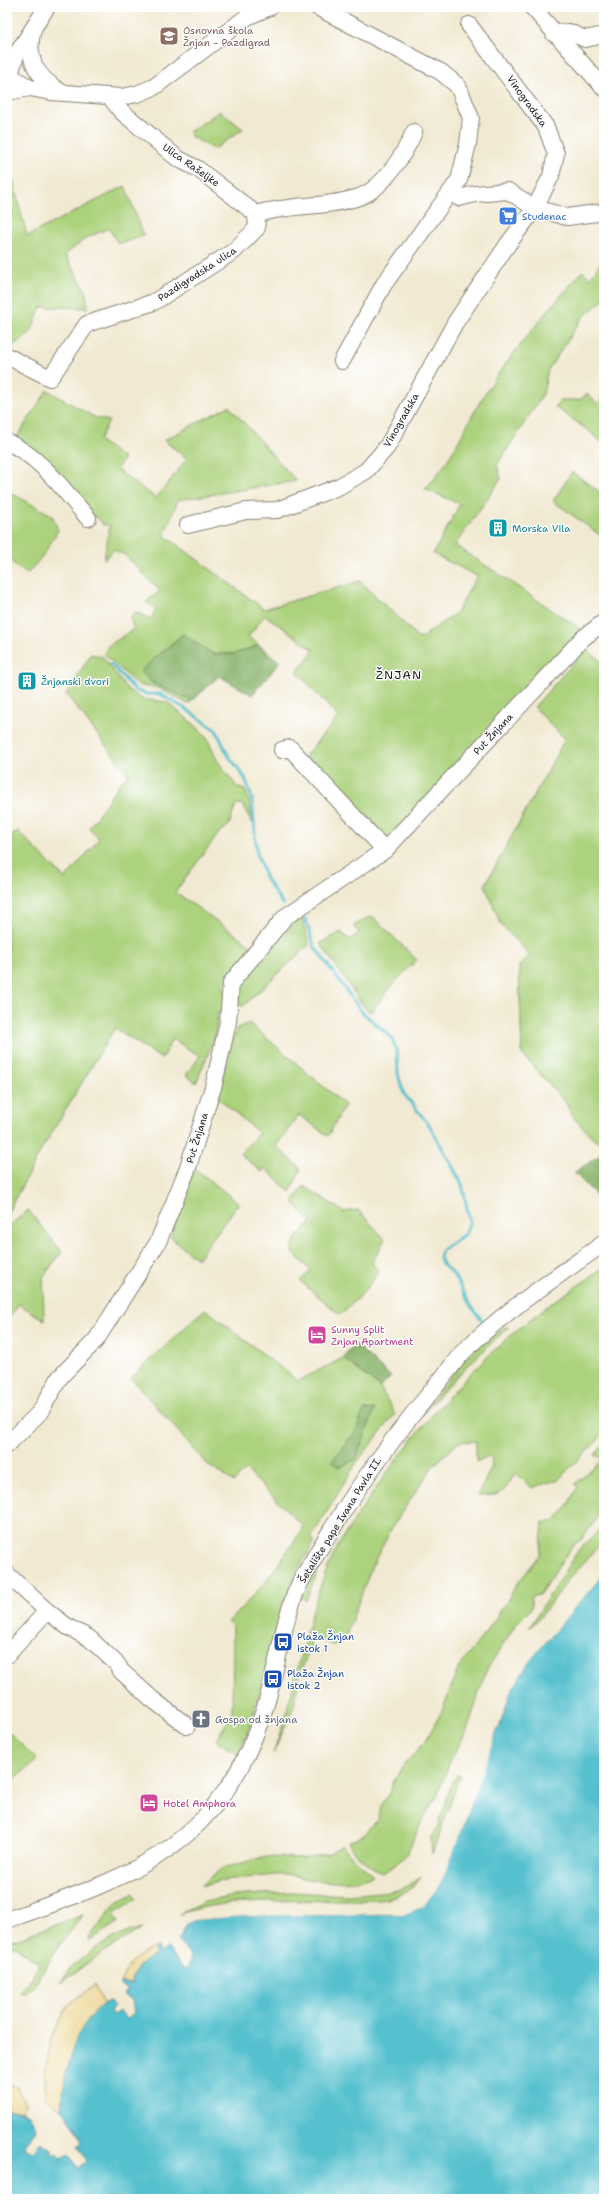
<svg xmlns="http://www.w3.org/2000/svg" width="611" height="2206" font-family="'Shantell Sans',sans-serif">
<rect width="100%" height="100%" fill="#fff"/>
<filter id="ink" filterUnits="userSpaceOnUse"><feTurbulence type="fractalNoise" baseFrequency=".025" numOctaves="2"/><feDisplacementMap in="SourceGraphic" scale="8" xChannelSelector="R" yChannelSelector="G"/><feConvolveMatrix kernelMatrix="1 2 1 2 8 2 1 2 1" color-interpolation-filters="sRGB"/></filter>
<filter id="wash" filterUnits="userSpaceOnUse"><feTurbulence type="fractalNoise" baseFrequency=".012" numOctaves="4" result="noise"/><feDisplacementMap in="SourceGraphic" scale="16" xChannelSelector="R" yChannelSelector="G"/><feGaussianBlur stdDeviation="0.9" result="paint"/><feColorMatrix in="noise" values="0 0 0 0 0 0 0 0 0 0 0 0 0 0 0 0 0 1.4 0 .05"/><feComposite in="paint" operator="in"/></filter>
<g filter="url(#wash)">
<rect width="100%" height="100%" fill="#f1e9d1"/>
<g fill="#acd27d" stroke="#64774c">
<polygon points="220,111 243,129 214,149 190,136 189,132"/>
<polygon points="11,173 27,236 125,186 144,236 118,244 109,228 86,238 65,255 86,291 88,308 41,307 31,332 11,347 7,345 7,175"/>
<path d="M604,258V299L582,318L548,370L543,394L497,465L501,479L455,545L585,632L386,839L305,756L338,717L297,672L314,650L265,615L248,637L259,645L234,654H213L183,634L152,683L192,701L188,704L158,688L141,686L134,682L104,654L108,646L134,629L130,618L135,612L151,619L156,609L146,602L160,591L125,555L114,550L104,560L110,525H103L99,519L87,512L16,439L47,390L94,417L109,421L99,440L124,459L116,469L156,498L187,459L164,440L229,406L296,481L178,500L164,535L264,609L360,581L420,639L457,612L477,576L433,554L460,504L425,489C453,461 466,422 488,389C516,347 549,309 583,271L590,278Z"/>
<polygon points="588,394 598,404 604,398 604,445 589,431 555,407 561,400 579,400"/>
<polygon points="572,472 604,495 604,538 553,501"/>
<polygon points="7,491 52,515 58,530 44,554 28,573 16,567 7,554"/>
<polygon points="586,649 604,663 604,1145 593,1138 573,1117 566,1103 522,1054 519,966 530,955 501,925 485,885 565,739 534,707"/>
<polygon points="91,654 103,657 126,688 141,699 167,702 196,726 207,738 217,760 237,787 245,790 249,800 252,823 242,804 236,805 229,825 224,830 222,829 175,892 255,948 222,987 226,994 226,1009 218,1013 215,1037 196,1083 186,1075 200,1056 172,1039 162,1059 115,1028 40,1152 7,1214 7,838 18,831 65,879 99,839 89,828 120,783 128,774 66,694"/>
<polygon points="372,916 417,960 396,981 371,1012 365,1008 320,943 341,932 350,940 359,933 353,926"/>
<polygon points="299,918 303,921 309,945 242,1007 235,994 239,979 259,964"/>
<polygon points="249,1023 345,1105 328,1136 299,1115 276,1146 301,1169 290,1192 265,1168 262,1172 240,1154 259,1133 216,1096 237,1028"/>
<polygon points="194,1168 239,1203 197,1259 170,1237"/>
<polygon points="304,1186 344,1212 358,1210 385,1239 372,1263 379,1272 365,1291 340,1315 300,1281 311,1271 292,1252 295,1239 311,1222 293,1202"/>
<polygon points="28,1210 62,1252 43,1277 44,1320 19,1304 7,1321 7,1228"/>
<path d="M604,1267V1434L559,1479L532,1488L515,1473C504,1493 502,1497 478,1495L492,1466L491,1455L476,1462V1441L459,1442L433,1466L394,1524L372,1566L344,1641L334,1645L313,1638L300,1674L294,1706L273,1754C297,1690 303,1620 332,1558C343,1535 359,1513 374,1491C419,1427 470,1367 532,1318C555,1299 581,1285 604,1267Z"/>
<polygon points="205,1309 298,1381 343,1358 380,1387 395,1414 357,1462 311,1538 315,1541 295,1575 286,1598 250,1727 238,1755 216,1740 232,1714 233,1627 228,1622 265,1583 304,1527 246,1470 234,1482 209,1466 131,1378"/>
<path d="M506,1327L508,1328C441,1387 383,1455 339,1532C327,1554 314,1576 306,1601L300,1596L342,1522L377,1469L466,1358L478,1346Z"/>
<path d="M604,1444V1509L581,1540L574,1544L539,1595L530,1597L532,1605L529,1611L516,1624L486,1671L467,1731L451,1760L436,1798L426,1813L407,1854L394,1866L382,1873C368,1865 357,1857 348,1843L364,1835L377,1820L381,1806L392,1788V1784L403,1766L425,1742L442,1711L458,1669L496,1618L518,1583L540,1555L543,1522H554L565,1510L578,1486L575,1484L599,1463L604,1455L598,1457L595,1455Z"/>
<polygon points="604,1525 604,1540 569,1579 539,1619 529,1628 577,1552"/>
<polygon points="7,1730 37,1760 7,1785"/>
<path d="M457,1774L460,1776L432,1854L431,1837L440,1824L439,1820C446,1805 448,1789 457,1774Z"/>
<polygon points="342,1845 355,1860 373,1875 356,1881 333,1882 312,1880 287,1874 223,1880 204,1886 201,1885 221,1869 263,1857 303,1858 328,1854"/>
<path d="M421,1876C418,1883 405,1893 398,1896C382,1902 360,1900 343,1900C289,1902 230,1897 179,1914L205,1902L235,1896L290,1892L349,1895L401,1890Z"/>
<polygon points="133,1894 136,1899 113,1914 118,1922 90,1941 88,1939 119,1900"/>
<polygon points="83,1915 52,1955 53,1956 33,1987 25,1995 20,1992 40,1965 14,1945 7,1953 7,1942"/>
<path d="M143,1928L108,1949L60,1983C64,1978 67,1972 71,1968C87,1952 121,1931 143,1928Z"/>
</g>
<g fill="#89b46c" stroke="#526844">
<polygon points="183,634 213,654 234,654 259,645 280,662 252,695 219,676 192,701 152,683 140,671"/>
<polygon points="604,1152 604,1203 574,1173"/>
<polygon points="355,1344 391,1377 380,1387 343,1358"/>
<polygon points="375,1409 356,1459 340,1467 331,1462 355,1432 364,1410"/>
</g>
<g fill="#eeda9e" stroke="#857b5d">
<path d="M155,1948V1956C142,1960 134,1971 131,1984L120,1983C127,1966 137,1952 155,1948Z"/>
<polygon points="95,1985 104,2003 87,2021 66,2070 61,2110 45,2098 45,2073 52,2037 68,2005"/>
<polygon points="7,2085 17,2087 25,2104 21,2112 7,2109"/>
</g>
<path fill="#54c0ce" stroke="#386e75" d="M604,1574V2199H7V2109L29,2114L36,2129L34,2134L25,2143L26,2148L33,2151L41,2142L51,2149V2154L54,2155L57,2153L62,2158L68,2154L79,2168L87,2161L78,2146L82,2142C78,2129 70,2119 61,2110C65,2076 68,2041 93,2014C98,2009 102,2003 110,2001L114,2007L110,2011L113,2015L119,2011L127,2018L134,2012L132,2000L123,1994L127,1990L120,1986V1983L131,1984C134,1970 142,1961 154,1956L155,1948L158,1947L160,1953L168,1948L180,1966L185,1969L190,1961L191,1956L178,1941L187,1924L194,1920L243,1916L405,1914L423,1907L441,1883L471,1807L485,1760L501,1722L510,1693L528,1663Z"/>
<polygon fill="#f1e9d1" points="604,1572 528,1663 510,1693 457,1844 441,1883 423,1907 405,1914 243,1916 194,1920 185,1925 194,1918 243,1914 385,1914 405,1912 422,1905 439,1882 455,1844 508,1692 526,1661"/>
<g fill="none" stroke-linecap="round" stroke-linejoin="round">
<g stroke="#54c0ce" stroke-width="3">
<polyline points="111,664 136,691 147,694 160,694 186,709 216,730 228,755 245,778 252,799 257,854 266,879 283,905"/>
<polyline points="298,915 306,920 314,946 362,1012 392,1038 397,1053 398,1074 404,1094 430,1126 462,1184 470,1222 465,1234 442,1250 440,1257 442,1264 453,1274 471,1306 482,1320"/>
</g>
</g>
</g>
<g filter="url(#ink)">
<g fill="none" stroke-linecap="round" stroke-linejoin="round">
<defs>
<g id="minor">
<polyline points="317,7 441,72 458,86 471,118 468,144 459,180 384,284 342,361"/>
<polyline points="532,7 604,88"/>
<path d="M33,29C25,58 36,77 61,92"/>
<polyline points="554,34 569,32 585,39 604,35"/>
<polyline points="10,74 16,55 47,7"/>
<polyline points="11,76 30,88 51,92 121,97 137,94 154,87 247,17 270,7"/>
<polyline points="7,92 30,88"/>
<polyline points="110,97 121,111 177,158 198,169 256,214"/>
<polyline points="459,198 475,194 508,191 535,208 567,217 604,212"/>
<path d="M256,214C291,204 326,208 359,197C383,189 405,153 414,132"/>
<polyline points="7,356 50,378 87,324 154,302 234,251 257,228 256,214"/>
<path d="M7,442C41,457 64,491 88,518"/>
<polyline points="188,525 246,511 277,510 338,487 366,471 387,447 455,323 508,244 535,208 551,176 556,154 546,127 469,25"/>
<polyline points="282,750 290,748 385,850"/>
<polyline points="7,1445 40,1412 60,1377 96,1340 158,1242 187,1170 214,1084 228,1022 231,983 285,917 385,850 583,638 604,622"/>
<polyline points="7,1574 47,1611 68,1627 89,1638 118,1665 121,1671 152,1699 187,1726"/>
<polyline points="7,1655 47,1611"/>
<path d="M7,1920C135,1875 222,1847 266,1704C278,1666 284,1611 303,1577C342,1509 385,1446 435,1387C446,1375 454,1361 465,1350C507,1309 557,1277 604,1243"/>
</g>
</defs>
<use href="#minor" stroke="#868276" stroke-width="18"/>
<use href="#minor" stroke="#fff" stroke-width="16"/>
</g>
</g>
<defs>
<symbol id="school-square" viewBox="-11 -11 22 22"><rect x="-9" y="-9" width="18" height="18" rx="4" fill="#8d6e63" stroke="#fff"/><path d="M0-5L7-2L0 1L-7-2ZM-4 1L0 2.5L4 1V4Q0 6-4 4Z" fill="#fff"/></symbol>
<symbol id="supermarket-square" viewBox="-11 -11 22 22"><rect x="-9" y="-9" width="18" height="18" rx="4" fill="#3f7fe0" stroke="#fff"/><path d="M-6-5.5h2.5l.6 2H6L4.5 2H-2.5L-4.4-4H-6ZM-1.5 3.2a1.3 1.3 0 1 0 .1 0ZM3 3.2a1.3 1.3 0 1 0 .1 0Z" fill="#fff"/></symbol>
<symbol id="building-square" viewBox="-11 -11 22 22"><rect x="-9" y="-9" width="18" height="18" rx="4" fill="#0f9aa8" stroke="#fff"/><path d="M-4-6H4V6H1V3H-1V6H-4ZM-2.5-4.3h1.7v1.8h-1.7ZM.8-4.3h1.7v1.8H.8ZM-2.5-1h1.7V.8h-1.7ZM.8-1h1.7V.8H.8Z" fill="#fff"/></symbol>
<symbol id="hotel-square" viewBox="-11 -11 22 22"><rect x="-9" y="-9" width="18" height="18" rx="4" fill="#d1479c" stroke="#fff"/><path d="M-6-4.5h1.5V1H6V5H4.5V3h-9V5H-6ZM-4 0a1.8 1.8 0 1 1 3.6 0ZM.5 0V-2.5h3Q6-2.5 6 0Z" fill="#fff"/></symbol>
<symbol id="bus-square" viewBox="-11 -11 22 22"><rect x="-9" y="-9" width="18" height="18" rx="4" fill="#1a4fb4" stroke="#fff"/><path d="M-5-6H5V4H4V6H2V4H-2V6H-4V4H-5ZM-3.5-4V0h7V-4ZM-3.5 1.2v1.5H-2V1.2ZM2 1.2v1.5H3.5V1.2Z" fill="#fff"/></symbol>
<symbol id="church-square" viewBox="-11 -11 22 22"><rect x="-9" y="-9" width="18" height="18" rx="4" fill="#6b7280" stroke="#fff"/><path d="M-1.2-6h2.4v3.5h3.3v2.4h-3.3V6h-2.4V-.1h-3.3v-2.4h3.3Z" fill="#fff"/></symbol>
</defs>
<g fill-rule="evenodd">
<use href="#school-square" x="158" y="25" width="22" height="22"/>
<use href="#supermarket-square" x="497" y="205" width="22" height="22"/>
<use href="#building-square" x="487" y="517" width="22" height="22"/>
<use href="#building-square" x="16" y="670" width="22" height="22"/>
<use href="#hotel-square" x="306" y="1324" width="22" height="22"/>
<use href="#bus-square" x="272" y="1631" width="22" height="22"/>
<use href="#bus-square" x="262" y="1668" width="22" height="22"/>
<use href="#church-square" x="190" y="1708" width="22" height="22"/>
<use href="#hotel-square" x="138" y="1792" width="22" height="22"/>
</g>
<g text-anchor="middle" dominant-baseline="central" stroke-width="3" stroke-linejoin="round" paint-order="stroke">
<g font-size="10" fill="#785e54" stroke="#fff" text-anchor="start">
<text x="183" y="30">Osnovna škola<tspan x="183" dy="12">Žnjan - Pazdigrad</tspan></text>
</g>
<g font-size="10" fill="#1c1c1c" stroke="#fff">
<text transform="translate(527 101) rotate(54)">Vinogradska</text>
<text transform="translate(191 165) rotate(35)">Ulica Rašeljke</text>
<text transform="translate(197 274) rotate(-33)">Pazdigradska ulica</text>
<text transform="translate(401 420) rotate(-60)">Vinogradska</text>
<text transform="translate(493 734) rotate(-47)">Put Žnjana</text>
<text transform="translate(197 1138) rotate(-73)">Put Žnjana</text>
<text transform="translate(340 1520) rotate(-58)">Šetalište pape Ivana Pavla II.</text>
</g>
<g font-size="10" fill="#366cbe" stroke="#fff" text-anchor="start">
<text x="522" y="216">Studenac</text>
</g>
<g font-size="10" fill="#0d838f" stroke="#fff" text-anchor="start">
<text x="512" y="528">Morska Vila</text>
<text x="41" y="681">Žnjanski dvori</text>
</g>
<g font-size="10" fill="#b23c85" stroke="#fff" text-anchor="start">
<text x="331" y="1329">Sunny Split<tspan x="331" dy="12">Znjan Apartment</tspan></text>
<text x="163" y="1803">Hotel Amphora</text>
</g>
<g font-size="10" fill="#164399" stroke="#fff" text-anchor="start">
<text x="297" y="1636">Plaža Žnjan<tspan x="297" dy="12">istok 1</tspan></text>
<text x="287" y="1673">Plaža Žnjan<tspan x="287" dy="12">istok 2</tspan></text>
</g>
<g font-size="10" fill="#5b616d" stroke="#fff" text-anchor="start">
<text x="215" y="1719">Gospa od žnjana</text>
</g>
<g font-size="12" letter-spacing="1" fill="#1c1c1c" stroke="#fff">
<text x="399" y="675">ŽNJAN</text>
</g>
</g>
<rect width="611" height="2206" fill="none" stroke="#fff" stroke-width="24"/>
</svg>
